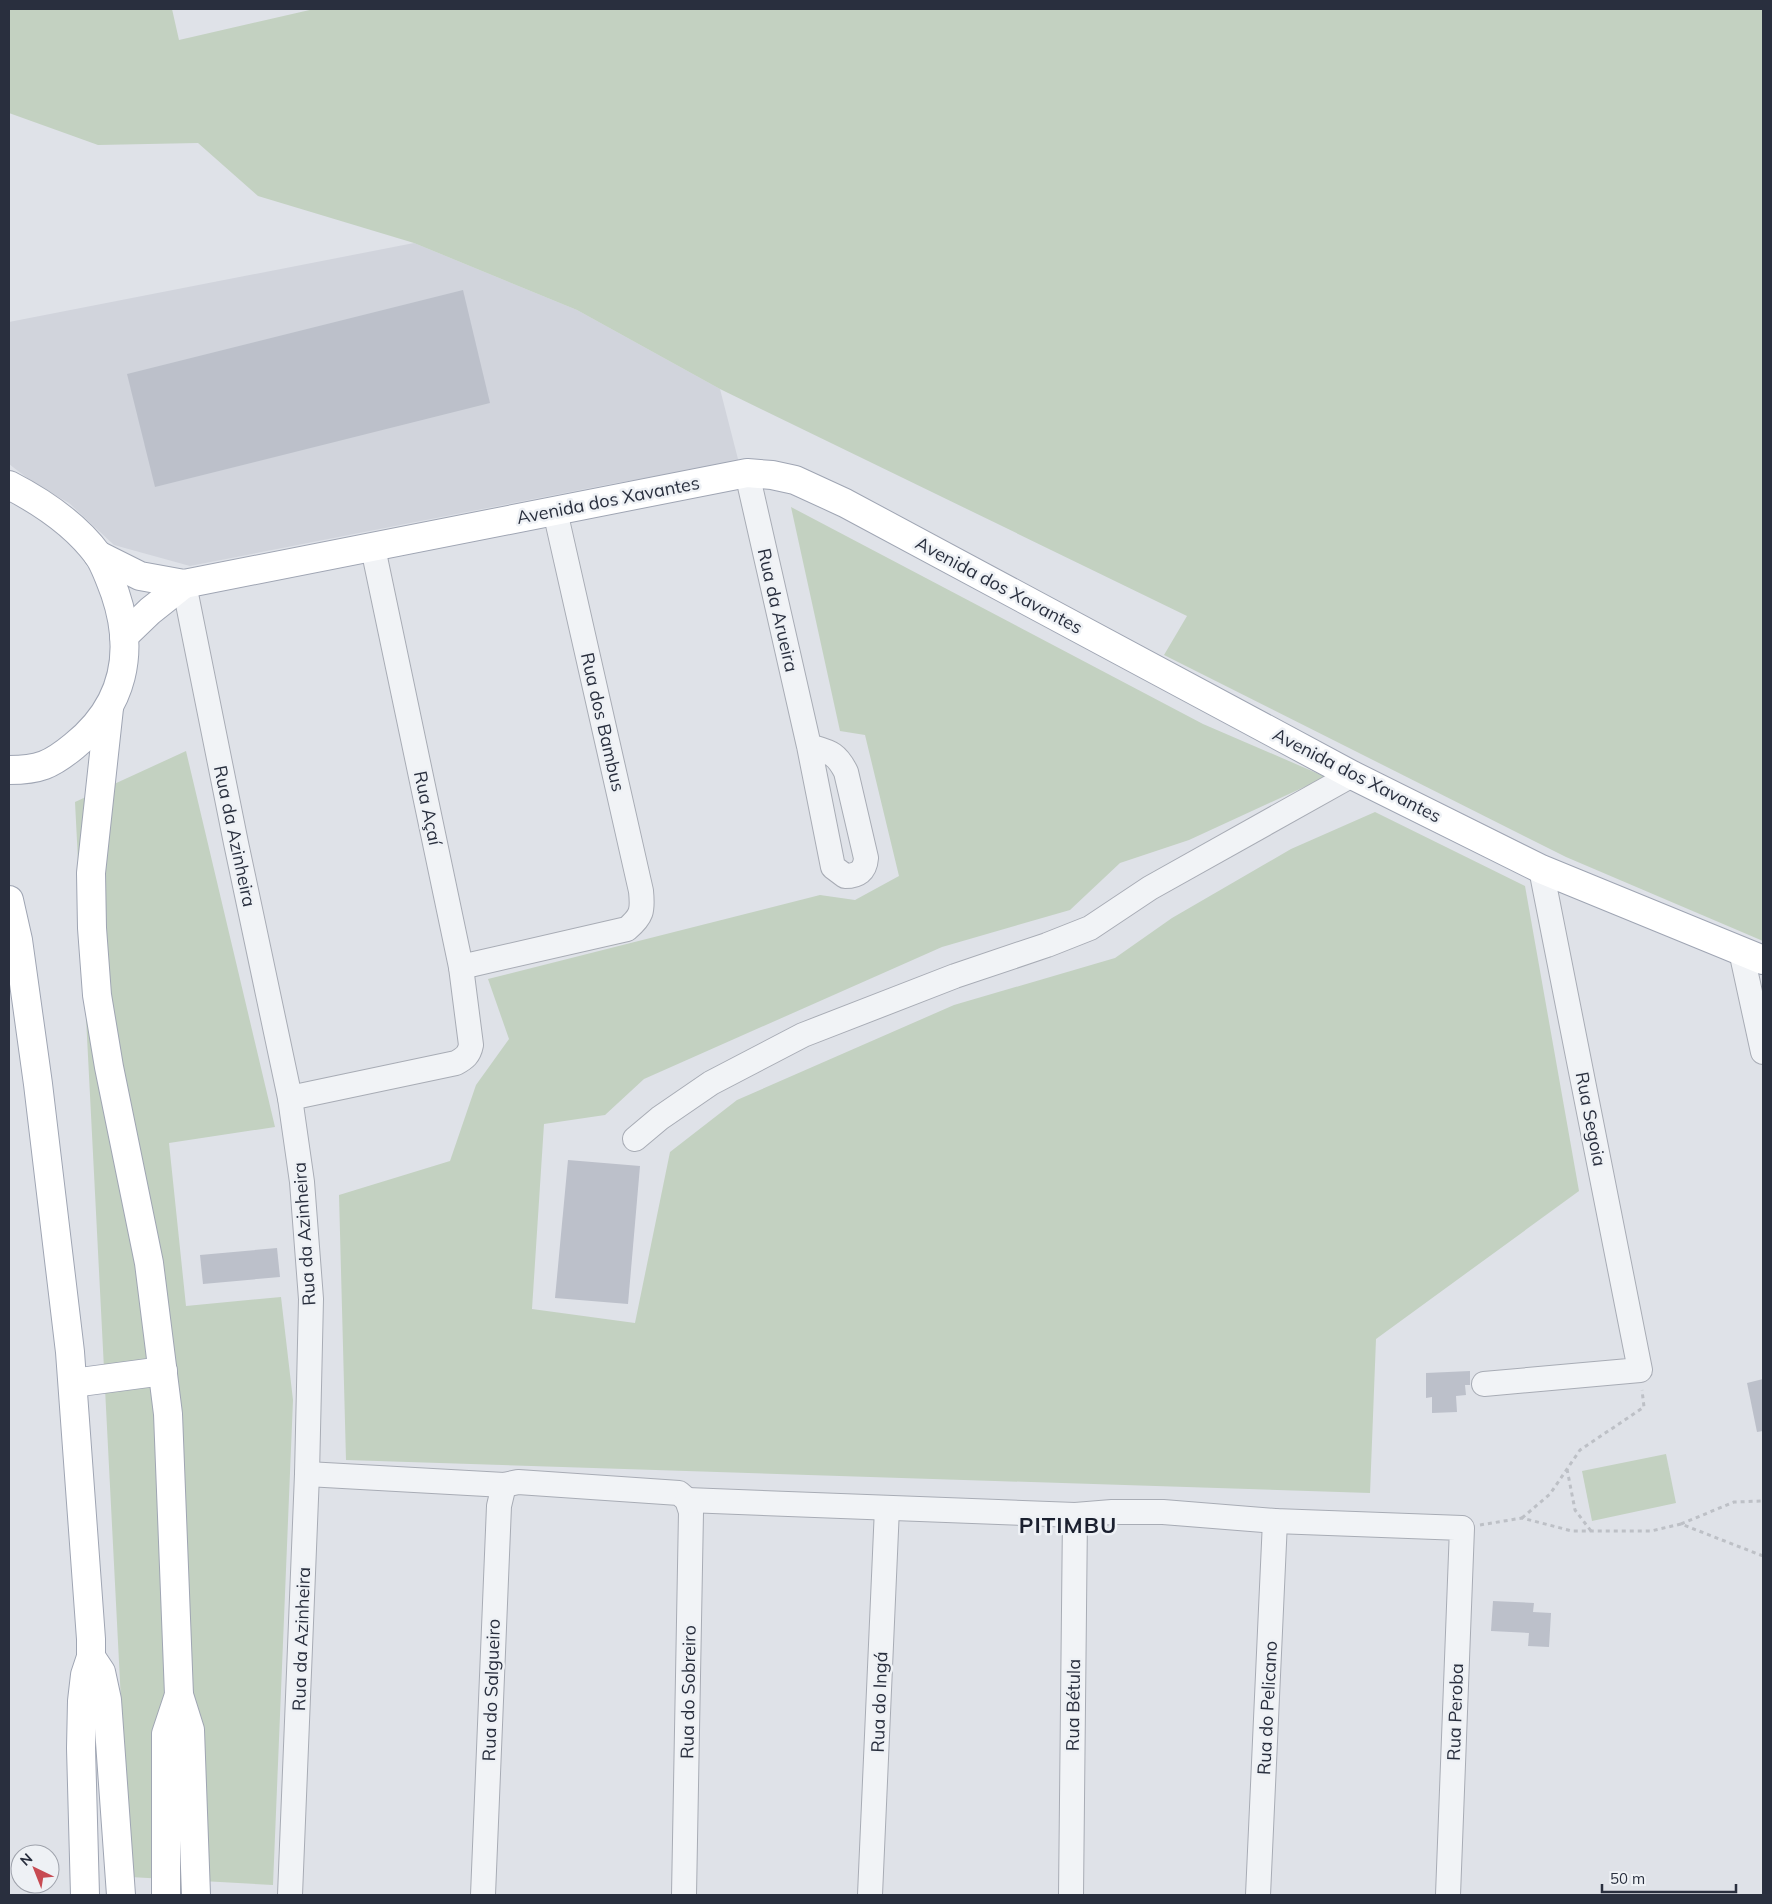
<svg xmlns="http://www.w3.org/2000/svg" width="1772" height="1904" font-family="Mulish,sans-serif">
<rect width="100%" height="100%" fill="#dfe2e8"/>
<polygon fill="#d1d4dc" points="414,243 577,310 720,389 739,463 616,483 190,566 114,545 69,503 35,484 9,464 9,322"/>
<g fill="#c3d1c1">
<polygon points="9,9 172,9 179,40 314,9 1763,9 1763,941 1566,857 1164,655 1187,616 720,389 577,310 414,243 258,196 198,143 98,145 9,113"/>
<polygon points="791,507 1203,724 1326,777 1189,840 1120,863 1070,910 942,947 644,1079 605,1115 544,1124 532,1309 635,1323 670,1152 737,1100 954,1005 1115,958 1172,918 1291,849 1375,812 1525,886 1579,1191 1376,1339 1370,1493 346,1460 339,1195 450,1161 476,1085 509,1039 488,979 820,895 855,900 899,876 865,735 840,731"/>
<polygon points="186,751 275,1127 169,1143 186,1306 281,1297 293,1400 273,1885 130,1877 75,802"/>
<polygon points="1666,1454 1676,1503 1592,1521 1582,1471"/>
</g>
<g fill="#bcc0ca">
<polygon points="463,290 490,403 155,487 127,374"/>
<polygon points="568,1160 640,1166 628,1304 555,1298"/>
<polygon points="277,1248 280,1277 203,1284 200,1255"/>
<polygon points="1470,1371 1470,1385 1465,1385 1466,1395 1456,1396 1457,1412 1432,1413 1432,1397 1426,1398 1426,1373"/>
<polygon points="1763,1379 1763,1431 1757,1432 1747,1383"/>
<polygon points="1493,1601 1534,1603 1533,1612 1551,1613 1549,1647 1528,1646 1529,1633 1491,1631"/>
</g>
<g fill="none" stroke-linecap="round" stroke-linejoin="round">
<defs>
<g id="minor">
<path d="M747,473L809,746L833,867L845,876C858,876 865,871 866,858L846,772C836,752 829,752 809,746"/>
<polyline points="184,584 236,843 290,1098 302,1182 311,1299 307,1474 290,1895"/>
<polyline points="1741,951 1763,1052"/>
<path d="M461,967L627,929C642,916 643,911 641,891L555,511"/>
<path d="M290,1098L456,1063C465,1058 469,1055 471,1045L461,967L373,548"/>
<polyline points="635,1139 660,1118 711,1083 803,1035 955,976 1047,945 1090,928 1150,888 1352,775"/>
<polyline points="1484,1384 1640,1370 1541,869"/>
<polyline points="307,1474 504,1485 518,1482 679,1493 687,1500 691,1512 684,1895"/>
<polyline points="687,1500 1075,1515 1112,1512 1163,1512 1275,1521 1462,1528 1448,1895"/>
<polyline points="483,1895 499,1506 504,1485"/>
<polyline points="870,1895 887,1508"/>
<polyline points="1071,1895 1075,1515"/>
<polyline points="1258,1895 1275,1521"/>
</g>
<g id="major">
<path d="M9,485C40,501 76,525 98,555C105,565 110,580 115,593C135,652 124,706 74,746C51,765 39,770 9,770"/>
<polyline points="98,555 140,576 184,584 747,473 772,475 795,480 845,503 1352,775 1541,869 1763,960"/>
<polyline points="124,636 150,611 184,584"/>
<polyline points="109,708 91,873 92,928 97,995 109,1067 149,1263 168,1414 179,1695 190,1730 196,1895"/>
<polyline points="9,900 18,940 38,1084 70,1352 91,1639 91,1657 85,1675 82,1701 81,1748 85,1895"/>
<polyline points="73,1383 163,1371"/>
<polyline points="91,1657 101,1672 107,1700 121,1895"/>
<polyline points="166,1895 166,1734 179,1695"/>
</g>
</defs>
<use href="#minor" stroke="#a8acb5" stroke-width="26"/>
<use href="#major" stroke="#9fa5b3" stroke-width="30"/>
<g stroke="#bdc0c6" stroke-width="3" stroke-dasharray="4 4" stroke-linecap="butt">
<polyline points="1567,1469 1575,1510 1591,1531"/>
<polyline points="1522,1518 1550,1494 1580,1450 1644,1407 1642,1390"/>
<polyline points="1681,1524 1734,1502 1763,1501"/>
<polyline points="1480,1525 1522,1518 1572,1531 1651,1531 1681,1524 1763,1556"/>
</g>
<use href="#minor" stroke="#f1f3f6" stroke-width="24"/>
<use href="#major" stroke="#fff" stroke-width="28"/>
</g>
<g text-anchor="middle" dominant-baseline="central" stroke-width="5" stroke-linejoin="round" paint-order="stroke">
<g font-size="18" fill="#292f3e" stroke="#eef1f5">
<text transform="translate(608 500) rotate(-11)">Avenida dos Xavantes</text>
<text transform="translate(999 585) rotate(28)">Avenida dos Xavantes</text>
<text transform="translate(778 610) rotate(77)">Rua da Arueira</text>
<text transform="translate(603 722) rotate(77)">Rua dos Bambus</text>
<text transform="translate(1357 775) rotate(27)">Avenida dos Xavantes</text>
<text transform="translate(428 808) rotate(78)">Rua Açaí</text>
<text transform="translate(235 836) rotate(78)">Rua da Azinheira</text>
<text transform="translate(1591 1119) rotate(79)">Rua Segoia</text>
<text transform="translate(304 1234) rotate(-94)">Rua da Azinheira</text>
<text transform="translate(301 1639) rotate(-88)">Rua da Azinheira</text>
<text transform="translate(491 1690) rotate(-88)">Rua do Salgueiro</text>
<text transform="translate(688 1692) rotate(-89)">Rua do Sobreiro</text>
<text transform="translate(879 1702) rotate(-88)">Rua do Ingá</text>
<text transform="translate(1073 1705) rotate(-89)">Rua Bétula</text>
<text transform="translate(1267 1708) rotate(-87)">Rua do Pelicano</text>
<text transform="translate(1455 1712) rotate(-88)">Rua Peroba</text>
</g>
<g font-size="22" font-weight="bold" letter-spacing="1" fill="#1b202f" stroke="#eef1f5">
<text x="1068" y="1525">PITIMBU</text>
</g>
</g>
<rect width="1772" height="1904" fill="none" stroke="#292f3e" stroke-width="20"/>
<g transform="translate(35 1869) rotate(317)"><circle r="24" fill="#eef1f5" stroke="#9fa3ac"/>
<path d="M0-4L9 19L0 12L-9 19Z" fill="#c74a52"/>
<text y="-8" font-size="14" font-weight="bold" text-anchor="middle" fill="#292f3e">N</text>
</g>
<path d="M1602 1884v8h134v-8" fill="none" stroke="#292f3e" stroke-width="2.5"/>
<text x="1610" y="1884" font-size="15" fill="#292f3e" stroke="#eef1f5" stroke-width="4" paint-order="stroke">50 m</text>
</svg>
